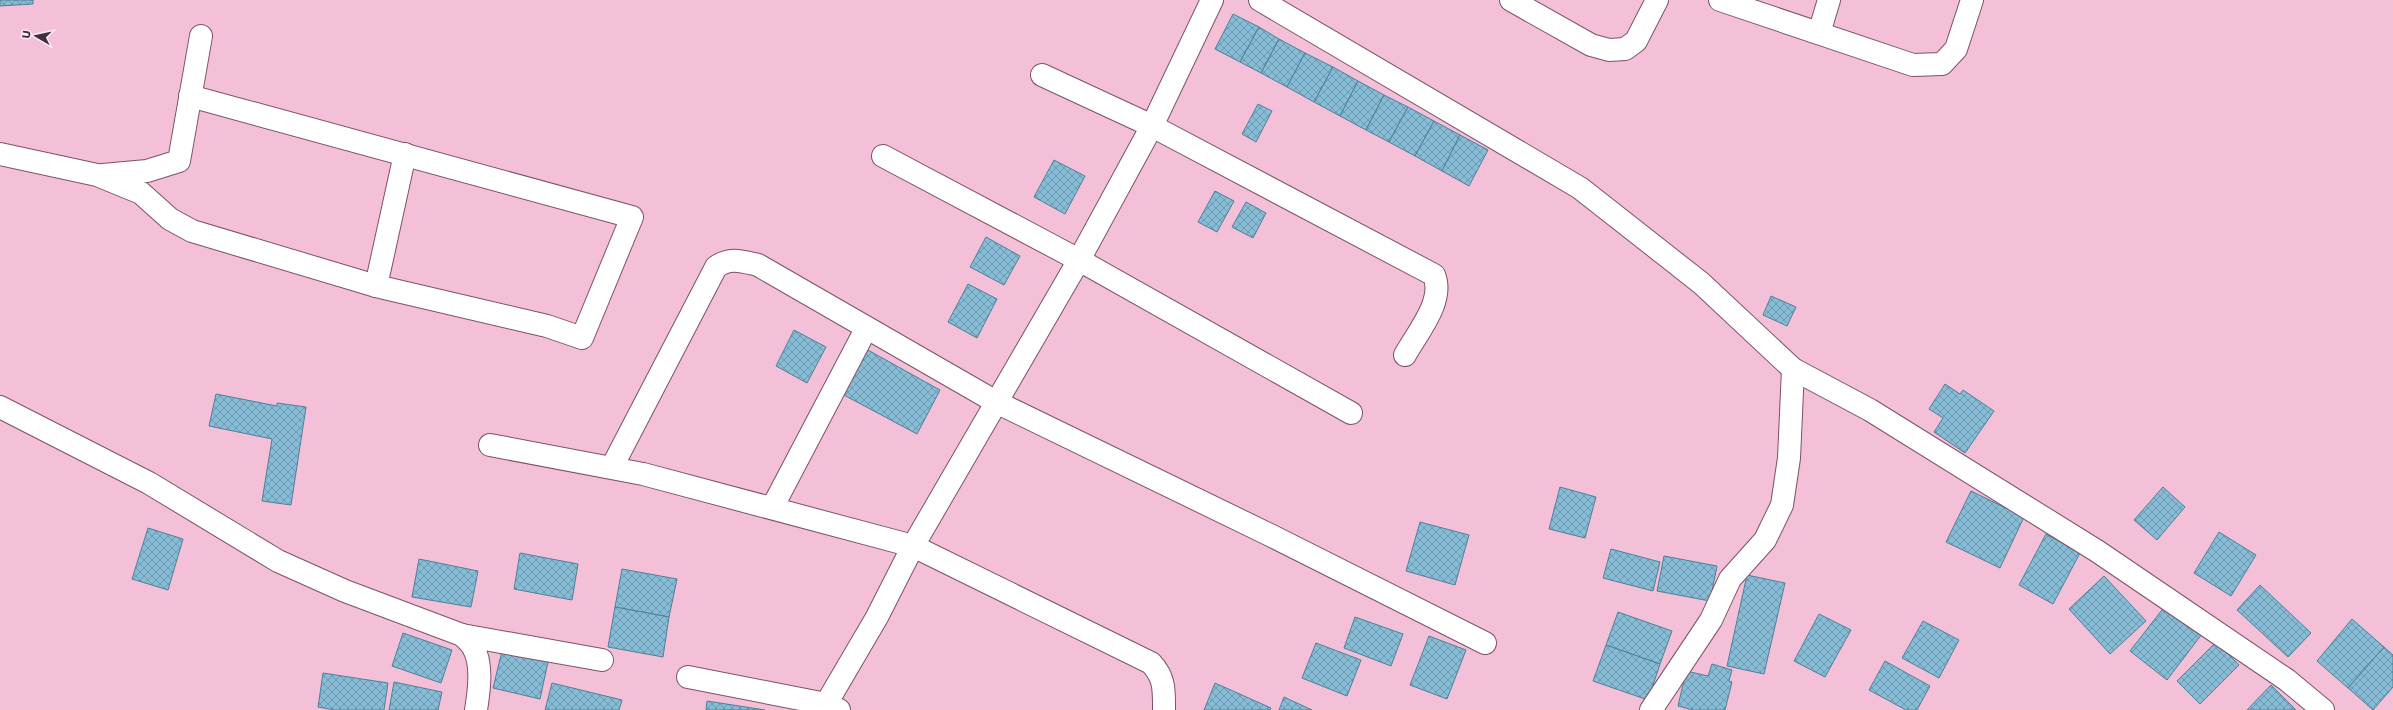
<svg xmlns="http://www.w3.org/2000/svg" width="2393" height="710" font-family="Rubik,sans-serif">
<defs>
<pattern id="building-cross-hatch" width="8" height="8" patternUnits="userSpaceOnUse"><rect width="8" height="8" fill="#86bcd5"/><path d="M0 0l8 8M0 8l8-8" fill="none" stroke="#6f99ae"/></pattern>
</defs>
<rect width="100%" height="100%" fill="#f3c0d8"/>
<g fill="url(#building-cross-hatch)" stroke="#4c8198">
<polygon points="0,0 33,0 33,4 0,6"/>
<polygon points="1233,14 1259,27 1240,62 1215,49"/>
<polygon points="1259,27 1279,39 1261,73 1240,62"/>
<polygon points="1279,39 1305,53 1287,87 1261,73"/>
<polygon points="1305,53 1333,67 1314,102 1287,87"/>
<polygon points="1333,67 1358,81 1340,116 1314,102"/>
<polygon points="1358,81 1384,95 1366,130 1340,116"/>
<polygon points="1384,95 1408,107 1389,142 1366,130"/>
<polygon points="1258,104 1272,111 1256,142 1242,134"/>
<polygon points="1408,107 1434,121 1415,156 1389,142"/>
<polygon points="1434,121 1460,135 1442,171 1415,156"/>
<polygon points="1460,135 1488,150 1469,186 1442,171"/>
<polygon points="1054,160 1085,176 1065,214 1034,197"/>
<polygon points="1215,191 1234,201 1217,232 1198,222"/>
<polygon points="1246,202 1266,213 1253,238 1232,227"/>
<polygon points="986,237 1020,256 1004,285 970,267"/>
<polygon points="968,284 997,299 977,338 948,322"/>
<polygon points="1771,296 1796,307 1787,326 1763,315"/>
<polygon points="794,330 826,347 807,383 776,366"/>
<polygon points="866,349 940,390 917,434 842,394"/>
<polygon points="1945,384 1960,394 1963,390 1994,411 1965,453 1934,432 1943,418 1929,409"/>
<polygon points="216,394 277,406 277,403 306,407 291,505 262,501 272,439 209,426"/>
<polygon points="1560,487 1596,497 1585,538 1549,529"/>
<polygon points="2163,487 2185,507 2157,540 2134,520"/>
<polygon points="1971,491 2024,517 2000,568 1946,542"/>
<polygon points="1420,522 1469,535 1455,585 1406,571"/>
<polygon points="148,528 183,539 168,590 132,579"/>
<polygon points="2219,532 2256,555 2231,596 2194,573"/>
<polygon points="2046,534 2080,553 2053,604 2019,585"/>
<polygon points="1611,549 1660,562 1653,591 1603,578"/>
<polygon points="520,553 578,564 572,600 514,589"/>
<polygon points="1664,556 1717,566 1710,601 1657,591"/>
<polygon points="419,559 478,571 471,607 412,597"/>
<polygon points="622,569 677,579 669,617 615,607"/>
<polygon points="1747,575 1785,583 1764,674 1727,666"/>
<polygon points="2104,576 2146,621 2110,654 2069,609"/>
<polygon points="2260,585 2311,633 2288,657 2237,610"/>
<polygon points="2165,606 2202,634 2167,680 2130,651"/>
<polygon points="615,607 669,617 663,657 608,647"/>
<polygon points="1618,612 1672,631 1660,664 1606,645"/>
<polygon points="1819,614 1851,630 1825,677 1794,661"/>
<polygon points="1355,617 1403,634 1391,666 1344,648"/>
<polygon points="2352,619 2384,647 2348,688 2317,661"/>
<polygon points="1923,621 1959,640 1939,678 1902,658"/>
<polygon points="403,633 452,650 441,683 392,666"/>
<polygon points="1429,636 1466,650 1447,699 1410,685"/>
<polygon points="2216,642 2239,665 2200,704 2177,681"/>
<polygon points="1316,643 1361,660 1347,696 1302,678"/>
<polygon points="1606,645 1660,664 1648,700 1593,681"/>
<polygon points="2384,647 2393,655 2393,687 2373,710 2348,688"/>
<polygon points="502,651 548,662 540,699 493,688"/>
<polygon points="1885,661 1930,686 1917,710 1906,710 1869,690"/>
<polygon points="1712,664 1732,670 1729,681 1732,682 1725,710 1693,710 1678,706 1686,671 1708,676"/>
<polygon points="323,673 388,683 384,710 335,710 318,707"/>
<polygon points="394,682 442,692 438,710 389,710"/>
<polygon points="552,683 622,700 619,710 545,710"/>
<polygon points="1215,683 1271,708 1270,710 1204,710"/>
<polygon points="2271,685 2296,710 2247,710"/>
<polygon points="1284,697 1312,710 1279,710"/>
<polygon points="707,701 765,710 706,710"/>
</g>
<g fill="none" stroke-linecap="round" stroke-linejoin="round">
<defs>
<g id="minor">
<polyline points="1260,0 1580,188 1701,283 1793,369 1870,410 2097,551 2287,680 2323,710"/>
<polyline points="1511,0 1591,45 1609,50 1625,49 1636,41 1657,0"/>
<polyline points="1720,0 1913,65 1942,64 1956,49 1972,0"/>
<polyline points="1819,33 1829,0"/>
<path d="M1042,75L1152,126L1434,275C1445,301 1417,333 1405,355"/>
<polyline points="0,154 97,175 141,193 170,219 192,231 376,286 547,326 582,338 632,217 190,96"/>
<polyline points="883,156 1079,260 1351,413"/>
<polyline points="103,175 147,171 179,161 201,36"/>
<polyline points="376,286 405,154"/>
<path d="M0,407L149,483L278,561L345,591L462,635C465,638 470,642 473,647C483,664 479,691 476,710"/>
<path d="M490,445L643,474L913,546L1151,663C1165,678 1164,690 1164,710"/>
<path d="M612,467L716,267C730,257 741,261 758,265L996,402L1270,535L1485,643"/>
<polyline points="772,508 866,329"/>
<polyline points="462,635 602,660"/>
<polyline points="688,677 826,704 839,710"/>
<polyline points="826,704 877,617 913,546 1079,260 1152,126 1212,0"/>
<polyline points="1651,710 1711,620 1730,579 1765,540 1782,505 1789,458 1793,369"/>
</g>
</defs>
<use href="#minor" stroke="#7e5168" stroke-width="24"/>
<use href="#minor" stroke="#fff" stroke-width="22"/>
</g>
<g transform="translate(36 36) rotate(279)" stroke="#fdecf4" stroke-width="3" paint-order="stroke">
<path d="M0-3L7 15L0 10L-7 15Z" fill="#432f39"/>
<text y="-6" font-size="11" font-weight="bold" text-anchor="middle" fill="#432f39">U</text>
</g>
</svg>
